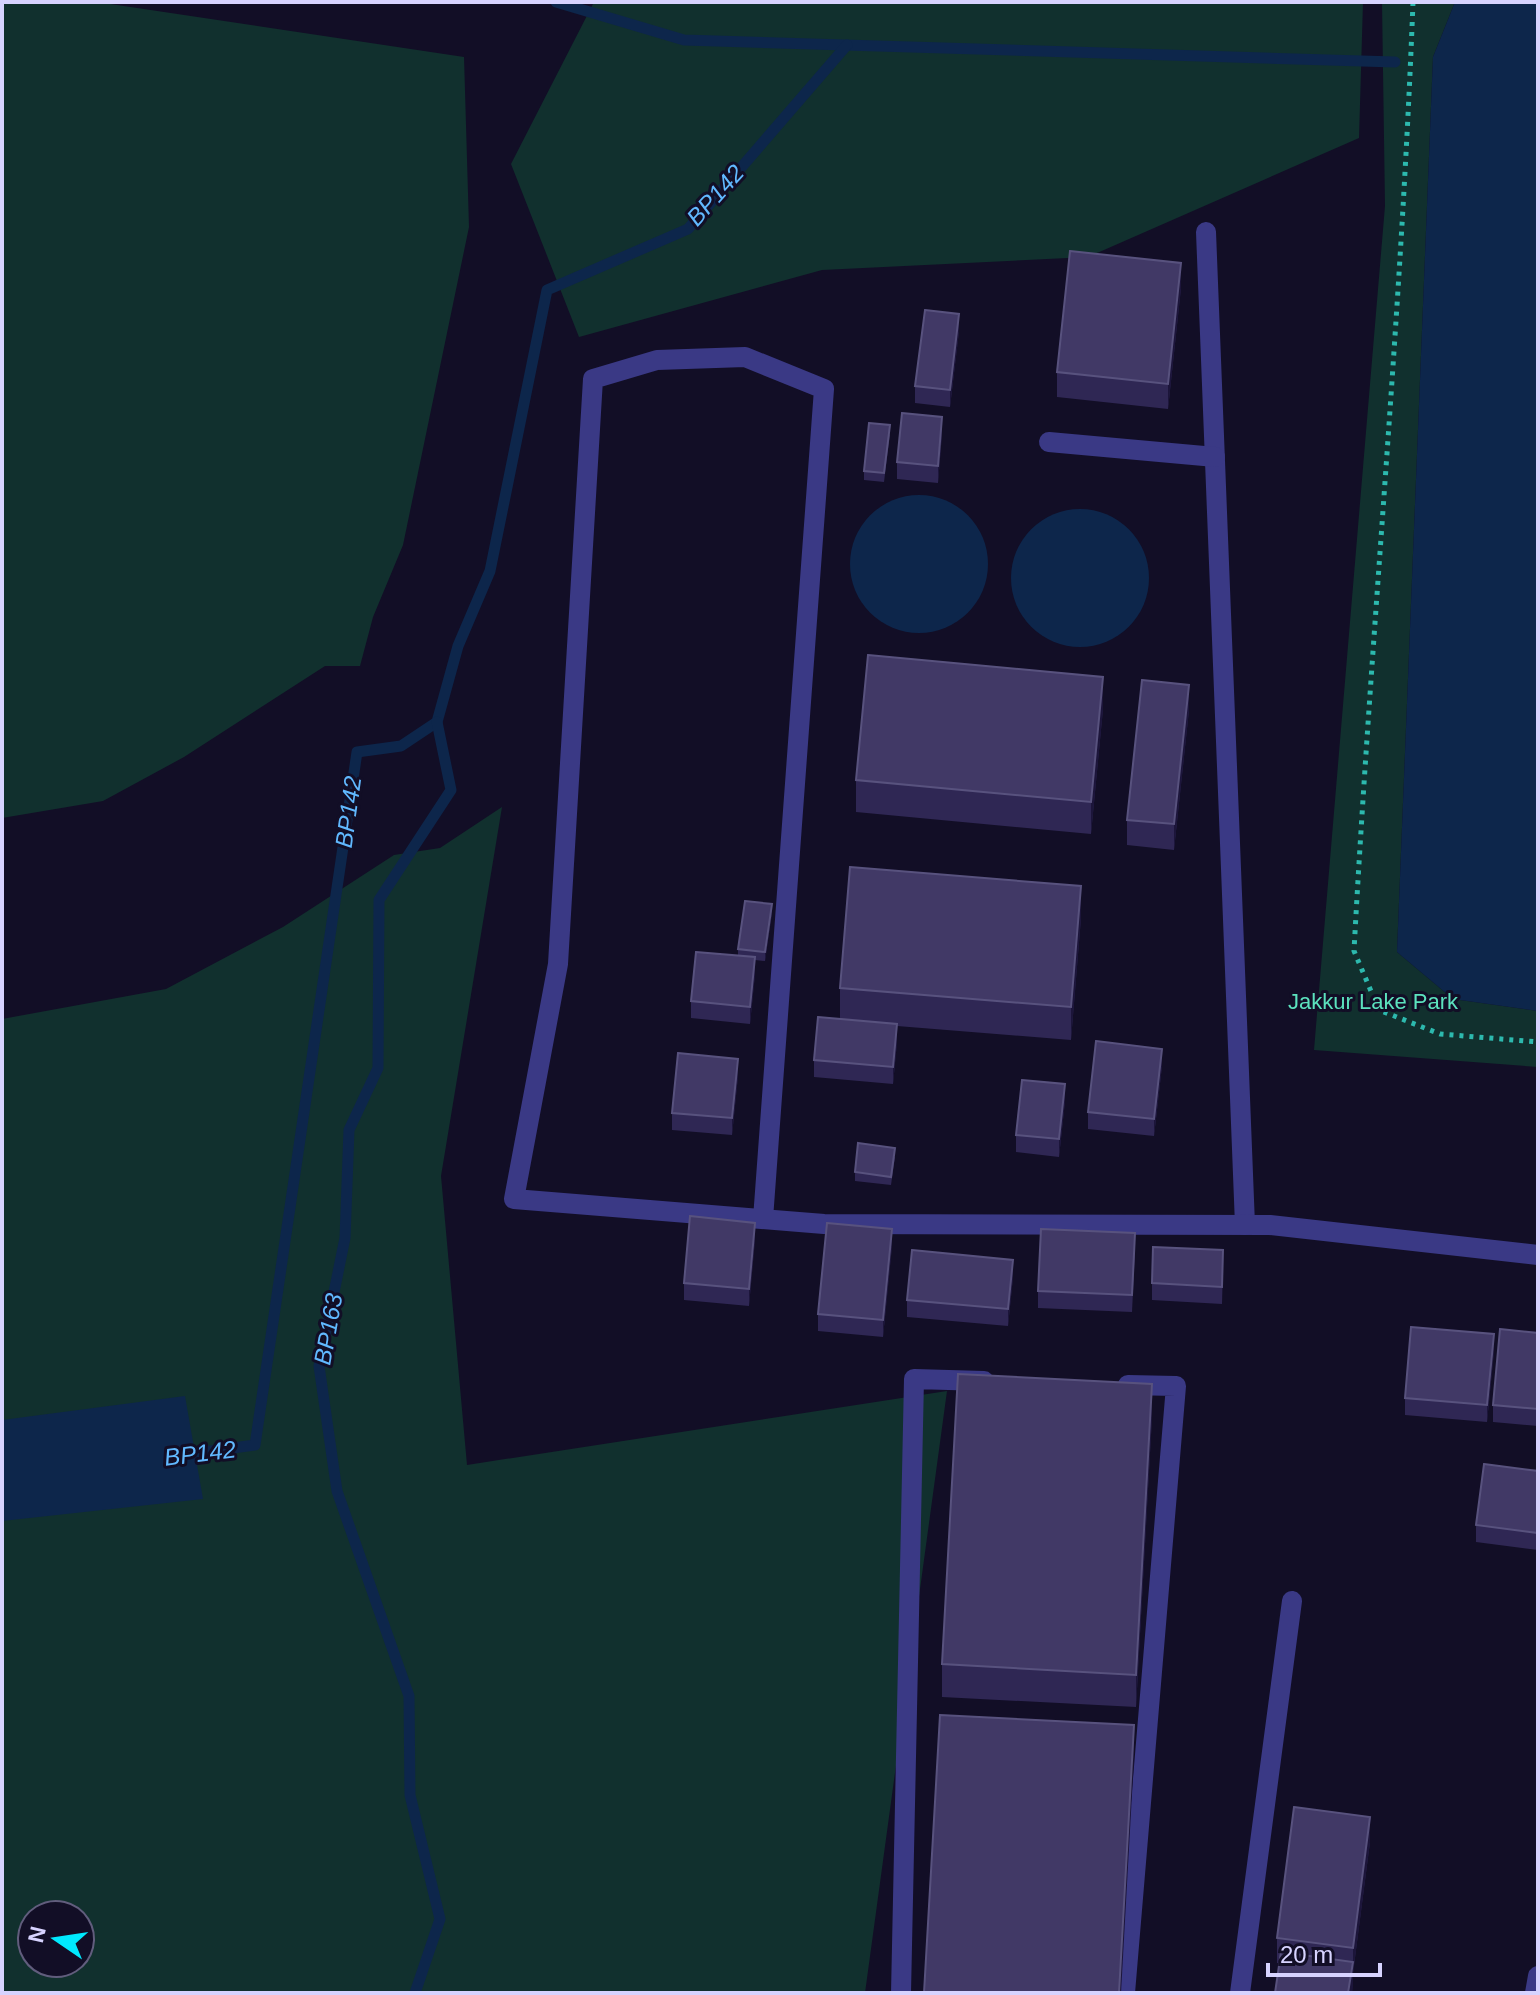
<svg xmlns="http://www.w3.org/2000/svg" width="1540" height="1995" font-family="Helvetica,sans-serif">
<rect width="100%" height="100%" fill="#120e26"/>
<g fill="#11302e" fill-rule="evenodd">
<polygon points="2,2 97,2 464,57 469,227 403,545 373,617 360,666 325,666 184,757 103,801 2,818"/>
<polygon points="594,2 1363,2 1359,138 1088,257 822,270 579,337 511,164"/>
<polygon points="1382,2 1455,2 1433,57 1397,952 1453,999 1538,1011 1538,1067 1314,1050 1385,206"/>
<path d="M502,807L441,1176L467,1465L947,1391L865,1993H2V1019L166,989L283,927L394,855L440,848ZM32,1915H80V1963H32Z"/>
</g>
<g fill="#0d264b">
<polygon points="1455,2 1538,2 1538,1011 1453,999 1397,952 1433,57"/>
<circle cx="919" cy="564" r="69"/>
<circle cx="1080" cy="578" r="69"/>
<polygon points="185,1396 203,1499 2,1521 2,1420"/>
</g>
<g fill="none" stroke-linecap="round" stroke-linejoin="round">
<g stroke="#0d264b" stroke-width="11">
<polyline points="556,2 684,40 1395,62"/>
<polyline points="181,1455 255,1445 357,752 401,746 437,722 458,646 490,571 547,290 688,229 847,45"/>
<polyline points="415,1993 440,1919 410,1795 409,1696 337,1491 319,1366 345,1238 349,1130 378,1068 379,900 451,790 437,722"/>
</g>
<path stroke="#2db9ae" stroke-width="5" stroke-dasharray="4 6" stroke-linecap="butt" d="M1413,2C1401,319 1371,634 1354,951L1379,1010L1440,1034L1538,1042"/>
<g stroke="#3a3985" stroke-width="20">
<polyline points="1206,232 1245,1225"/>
<polyline points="1049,442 1215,457"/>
<polyline points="763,1219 824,389 745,357 657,360 593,379 558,964 514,1199 824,1224 1270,1225 1538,1255"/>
<polyline points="1535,1993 1538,1976"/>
</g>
<g stroke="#3a3985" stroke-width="20">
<polyline points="901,1993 914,1379 984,1381"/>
<polyline points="1125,1993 1176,1386 1128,1385"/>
<polyline points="1240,1993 1292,1601"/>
</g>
</g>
<g fill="#2f2754">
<polygon points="1181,288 1168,409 1057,397 1057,372"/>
<polygon points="959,331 950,407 915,403 915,386"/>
<polygon points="890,434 884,482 864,480 864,471"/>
<polygon points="942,434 938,483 897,479 897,462"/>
<polygon points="1103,709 1091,834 856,812 856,780"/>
<polygon points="1189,710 1174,850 1127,845 1127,820"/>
<polygon points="772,913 765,961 755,960 755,974 750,1024 691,1018 691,1001 738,956 738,949"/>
<polygon points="1081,918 1071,1040 897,1026 897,1042 893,1084 814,1077 814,1060 840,1019 840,988"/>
<polygon points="1162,1066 1154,1136 1088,1129 1088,1112"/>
<polygon points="738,1076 732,1135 672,1130 672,1113"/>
<polygon points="1065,1101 1059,1157 1016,1152 1016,1135"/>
<polygon points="895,1157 891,1185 855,1181 855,1172"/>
<polygon points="755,1240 749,1306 684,1300 684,1283"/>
<polygon points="892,1246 883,1337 818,1331 818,1314"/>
<polygon points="1135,1250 1132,1312 1038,1308 1038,1291"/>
<polygon points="1223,1267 1222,1304 1152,1300 1152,1283"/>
<polygon points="1013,1277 1008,1326 907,1317 907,1300"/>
<polygon points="1538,1333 1538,1426 1493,1422 1493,1405"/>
<polygon points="1494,1351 1487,1422 1405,1415 1405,1398"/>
<polygon points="1152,1417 1136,1707 942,1697 942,1664"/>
<polygon points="1538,1471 1538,1550 1476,1542 1476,1525"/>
<polygon points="1370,1842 1353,1973 1352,1993 1275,1993 1279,1963 1277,1963 1277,1938"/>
</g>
<g fill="#1c153a">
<polygon points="1181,263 1181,288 1168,409 1168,384"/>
<polygon points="959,314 959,331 950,407 950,390"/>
<polygon points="942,417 942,434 938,483 938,466"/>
<polygon points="1103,677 1103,709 1091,834 1091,802"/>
<polygon points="1189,685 1189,710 1174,850 1174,824"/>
<polygon points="1081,886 1081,918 1071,1040 1071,1007"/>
<polygon points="772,904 772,913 765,961 765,952"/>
<polygon points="755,957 755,974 750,1024 750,1007"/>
<polygon points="897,1024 897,1042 893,1084 893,1067"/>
<polygon points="1162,1049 1162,1066 1154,1136 1154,1119"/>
<polygon points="738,1059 738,1076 732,1135 732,1118"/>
<polygon points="1065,1084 1065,1101 1059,1157 1059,1139"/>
<polygon points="755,1223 755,1240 749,1306 749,1289"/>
<polygon points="892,1229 892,1246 883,1337 883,1320"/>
<polygon points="1013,1260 1013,1277 1008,1326 1008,1309"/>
<polygon points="1494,1334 1494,1351 1487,1422 1487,1405"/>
<polygon points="1152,1384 1152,1417 1136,1707 1136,1675"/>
<polygon points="1134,1725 1134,1758 1121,1993 1119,1993"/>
<polygon points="1370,1817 1370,1842 1353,1973 1353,1987 1352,1993 1348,1993 1353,1962 1353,1948"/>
</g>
<g fill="#413966" stroke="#58527e" stroke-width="2">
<polygon points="1070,251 1181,263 1168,384 1057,372"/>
<polygon points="925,310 959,314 950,390 915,386"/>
<polygon points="902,413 942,417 938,466 897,462"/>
<polygon points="869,423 890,425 884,473 864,471"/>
<polygon points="868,655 1103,677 1091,802 856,780"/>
<polygon points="1142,680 1189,685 1174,824 1127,820"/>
<polygon points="850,867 1081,886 1071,1007 840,988"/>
<polygon points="745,901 772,904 765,952 738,949"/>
<polygon points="696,952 755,957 750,1007 691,1001"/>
<polygon points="818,1017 897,1024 893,1067 814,1060"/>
<polygon points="1096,1041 1162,1049 1154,1119 1088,1112"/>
<polygon points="678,1053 738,1059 732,1118 672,1113"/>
<polygon points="1022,1080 1065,1084 1059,1139 1016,1135"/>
<polygon points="858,1143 895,1148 891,1177 855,1172"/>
<polygon points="690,1216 755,1223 749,1289 684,1283"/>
<polygon points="827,1223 892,1229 883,1320 818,1314"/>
<polygon points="1041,1229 1135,1233 1132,1295 1038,1291"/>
<polygon points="1153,1247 1223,1250 1222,1287 1152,1283"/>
<polygon points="912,1250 1013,1260 1008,1309 907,1300"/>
<polygon points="1411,1327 1494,1334 1487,1405 1405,1398"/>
<polygon points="1500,1329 1538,1333 1538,1409 1493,1405"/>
<polygon points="958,1374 1152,1384 1136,1675 942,1664"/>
<polygon points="1484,1464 1538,1471 1538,1533 1476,1525"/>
<polygon points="940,1715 1134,1725 1119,1993 924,1993"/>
<polygon points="1294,1807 1370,1817 1353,1948 1277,1938"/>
<polygon points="1281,1952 1353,1962 1348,1993 1275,1993"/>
</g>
<g text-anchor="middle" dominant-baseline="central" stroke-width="6" stroke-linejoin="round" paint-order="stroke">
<g font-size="22" fill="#5ce2be" stroke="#120e26">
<text x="1373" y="1001">Jakkur Lake Park</text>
</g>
<g font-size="24" font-style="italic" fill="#61b9ff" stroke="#120e26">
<text transform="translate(715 195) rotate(-48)">BP142</text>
<text transform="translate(348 812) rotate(-82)">BP142</text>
<text transform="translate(328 1329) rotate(-80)">BP163</text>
<text transform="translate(200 1453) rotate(-7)">BP142</text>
</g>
</g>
<rect width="1540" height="1995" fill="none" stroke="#d7d3ff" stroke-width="8"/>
<g transform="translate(56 1939) rotate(283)"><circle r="38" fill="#120e26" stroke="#615d7d" stroke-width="2"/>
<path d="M0-6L14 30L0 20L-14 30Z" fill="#00e9fe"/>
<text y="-12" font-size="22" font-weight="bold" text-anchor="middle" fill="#d7d3ff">N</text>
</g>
<path d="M1268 1963v12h112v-12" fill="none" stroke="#d7d3ff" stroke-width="4"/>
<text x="1280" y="1963" font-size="24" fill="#d7d3ff" stroke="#120e26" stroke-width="6" paint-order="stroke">20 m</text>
</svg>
